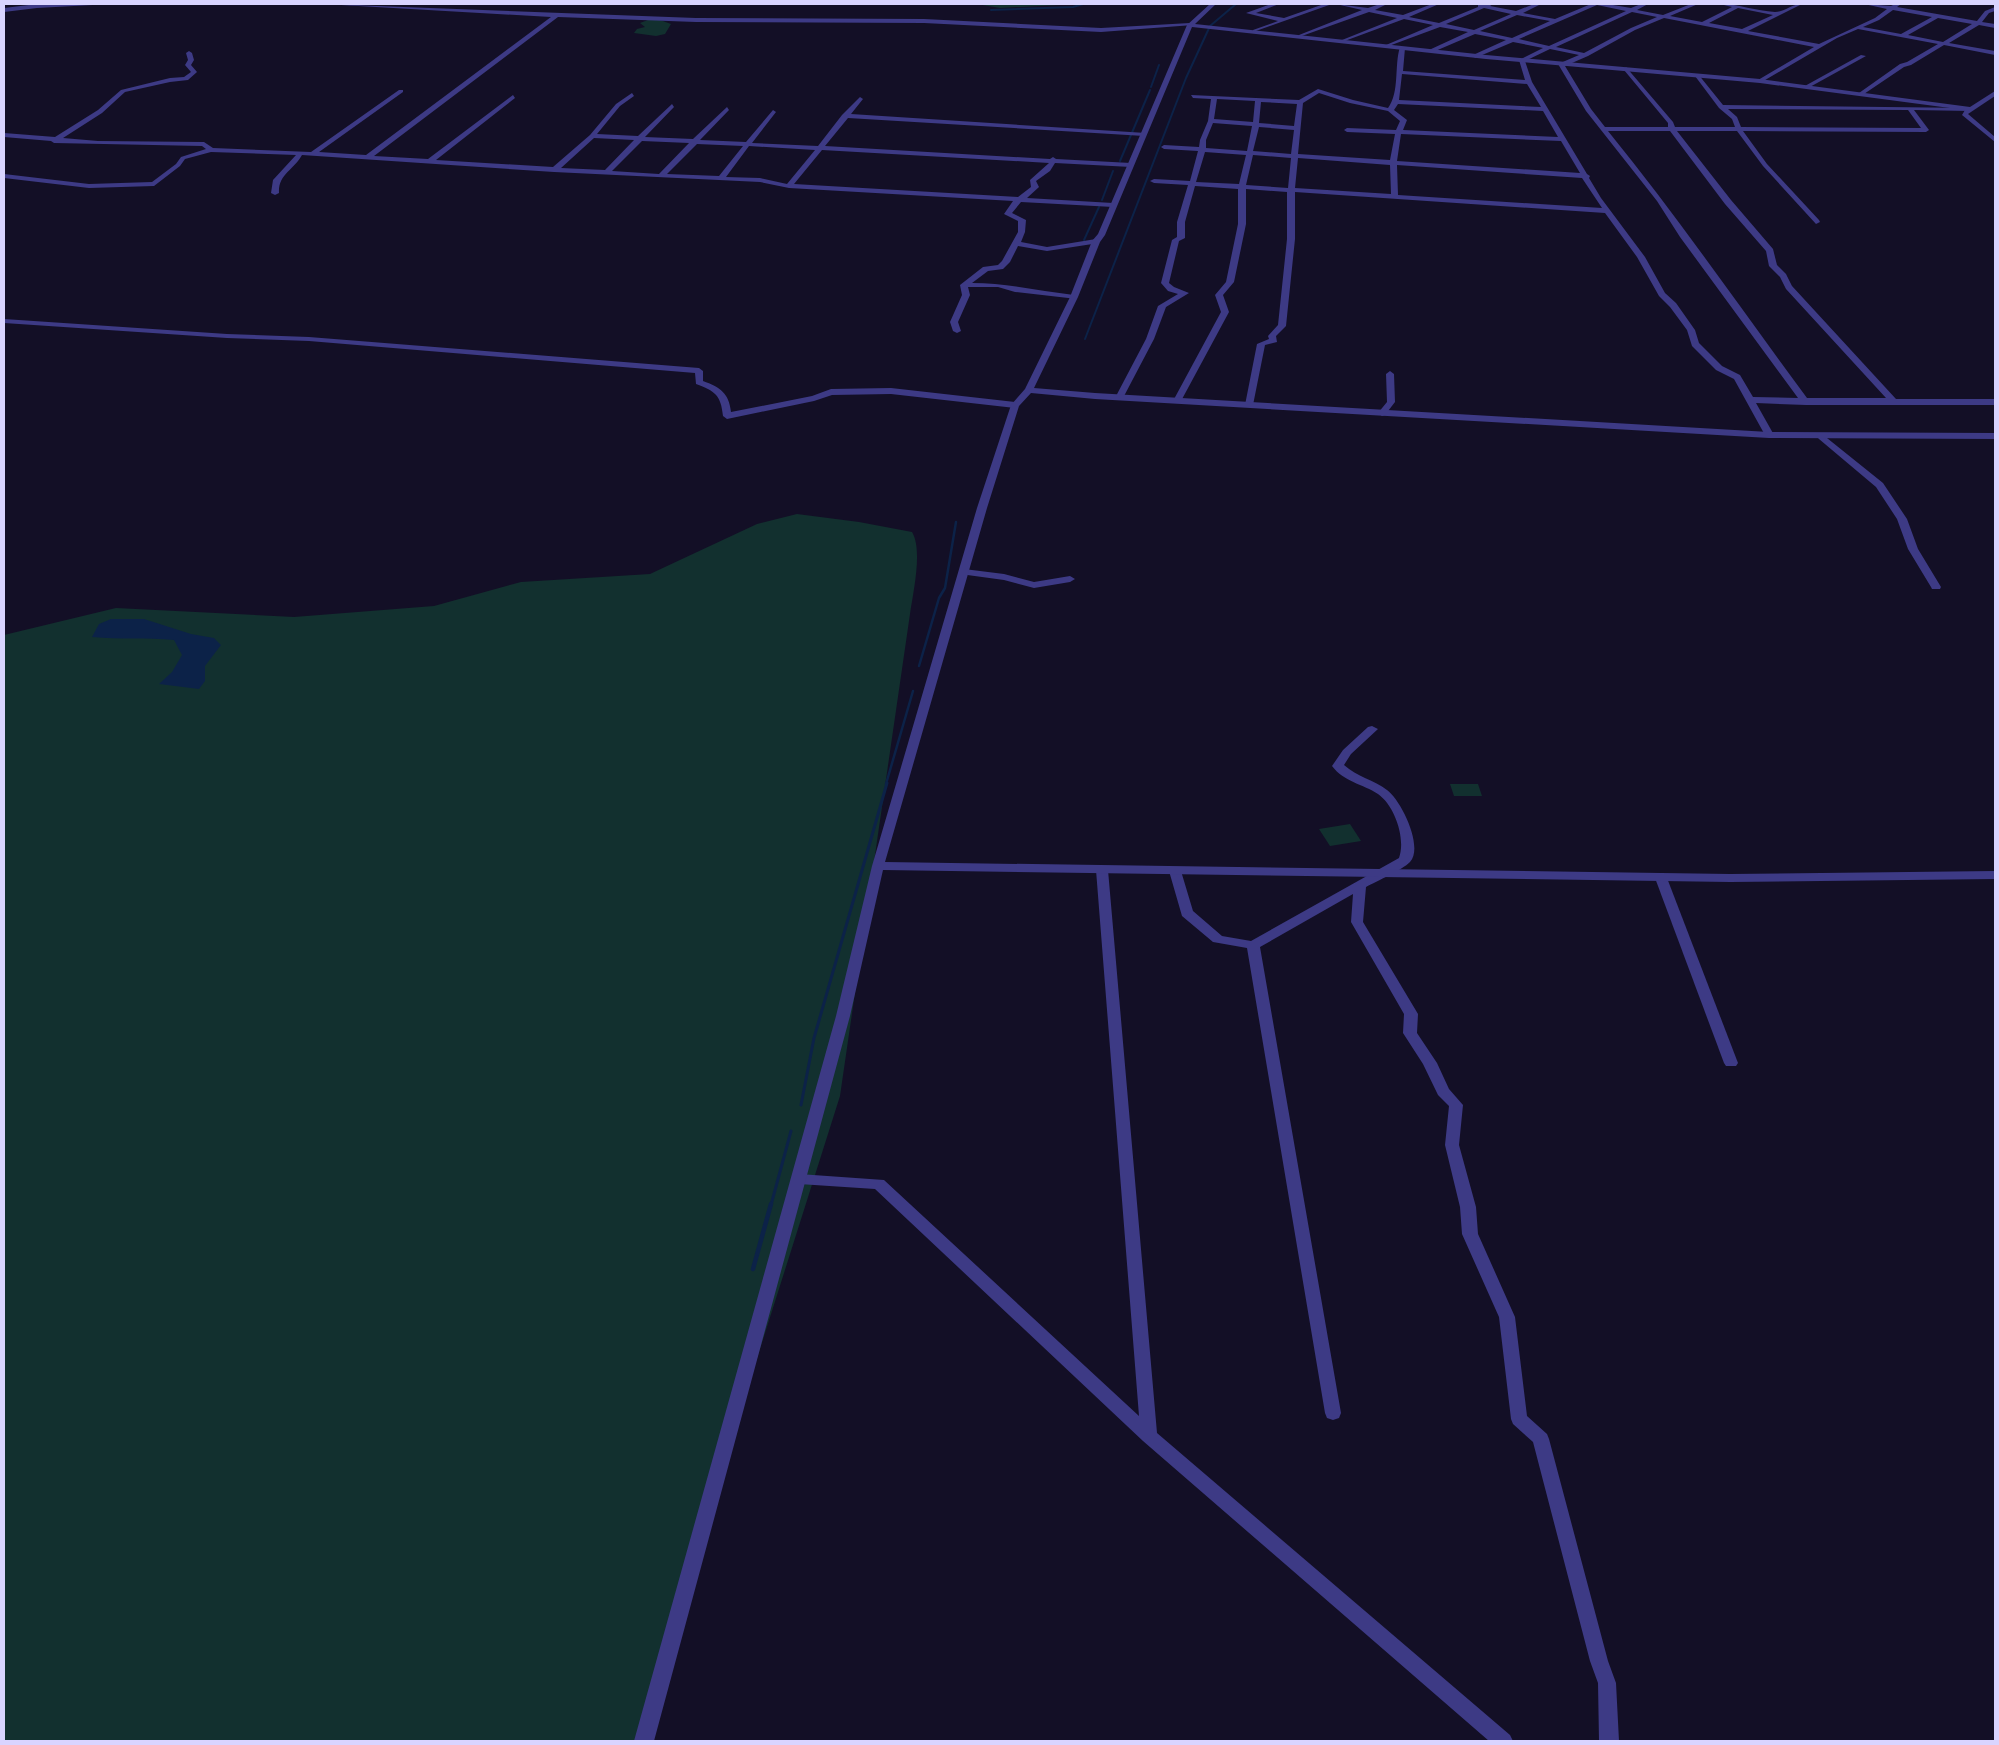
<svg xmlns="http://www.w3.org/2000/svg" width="1999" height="1745" font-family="'Space Grotesk',sans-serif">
<rect width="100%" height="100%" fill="#130f26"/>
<g fill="#12302f">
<polygon points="977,4 1079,4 1000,8"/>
<polygon points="648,20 660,20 671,24 665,34 656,36 634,33 637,29 645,27 640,23"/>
<path d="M797,514L859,522L912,532C923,550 913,593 910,614L840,1096L636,1741H4V635L116,608L294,617L434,606L521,582L650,574L757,524Z"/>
<polygon points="1450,784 1478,784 1482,796 1454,796"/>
<polygon points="1350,824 1361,841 1330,846 1319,829"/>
</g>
<path fill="#0c2248" d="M111,619H144L191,634L214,638L221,645L205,666V681L199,689L159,684L172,672L182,655L174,640C146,637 120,640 92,637L99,624Z"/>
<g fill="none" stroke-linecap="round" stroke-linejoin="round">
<g stroke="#0c2248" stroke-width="2">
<polyline points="1272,4 1280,4"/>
<polyline points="991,10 1073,7 1083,4"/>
<polyline points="1151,87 1159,65"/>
<polyline points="1120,161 1150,90"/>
<polyline points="1102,200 1113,171"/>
<polyline points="1084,240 1099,207"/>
<polyline points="1085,339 1186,78 1210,26 1236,4"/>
</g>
<g stroke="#0c2248" stroke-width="2.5">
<polyline points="919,666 939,598 945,588 956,522"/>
<polyline points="886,784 913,691"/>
</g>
<g stroke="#0c2248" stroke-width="3">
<polyline points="801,1105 814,1038 887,783"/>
<polyline points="771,1205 791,1131"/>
</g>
<polyline stroke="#0c2248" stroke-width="4.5" points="753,1269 771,1204"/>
<g fill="#3d3a85" fill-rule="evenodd">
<polygon points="37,4 111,4 37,8 4,12 4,8"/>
<path d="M324,4L696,18L924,19L1101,28L1190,23L1193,25L1101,32L924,23L696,22L558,17L374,156L428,159L513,95L515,98L436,160L553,167L590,135L616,104L632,93L634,96L620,106L597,134L638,136L672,104L674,107L645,137L693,139L727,107L729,110L700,140L746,142L773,110L776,112L752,143L818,146L842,115L860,97L863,99L851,114L1146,133L1147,134L1144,136L848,118L825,146L1050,159L1053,157L1056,159L1131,163L1134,165L1131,167L1055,163L1050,171L1036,181L1039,187L1027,198L1113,203L1117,205L1113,207L1021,202L1012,213L1026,220L1025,232L1021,242L1047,247L1096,239H1099V243L1047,251L1018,246L1010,262L1003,269L988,271L972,283C1006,283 1040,291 1074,295H1077V299L1015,292L998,287H968L970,295L958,322L961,331L957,333L953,331L950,322L962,295L960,285L983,267L998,265L1002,261L1018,232V221L1004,214L1013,201L789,188L760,182L554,172L302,155C294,170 278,174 279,193L275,195L271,193L273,180L296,155L211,152L185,159L180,166L154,186L89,188L4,178V174L89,184L152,182L176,164L181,157L206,149L202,146L54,143L51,141L4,137V133L55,137L98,110L121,90L170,78L184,77L191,72L185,65L188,60L186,53L189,51L192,53L194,60L191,65L197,72L188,80L170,82L125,92L102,113L63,138L98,141L204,142L213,148L311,152L399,90H403V92L319,152L366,155L551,17ZM594,138L634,140L605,170L561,168ZM642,141L689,143L659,174L612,171ZM697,144L743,146L719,176L667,174ZM749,146L815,150L787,184L760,178L726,177ZM822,150L1049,163L1030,180L1031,187L1018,197L794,184Z"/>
<polygon points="1271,4 1279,4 1256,13 1284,18 1324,4 1332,4 1253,32 1253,30 1278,21 1246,13"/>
<path d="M1336,4L1368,8L1380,4H1387L1375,10L1403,15L1432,4H1439L1409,17L1439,23L1478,7V5L1493,4L1490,6L1516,11L1534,4H1541L1523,13L1555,19L1591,4H1607L1631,8L1641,4H1648L1637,10L1663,15L1691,4H1698L1670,16L1702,22L1732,7L1720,4C1739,4 1756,11 1775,12C1784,12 1792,4 1802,4L1748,31L1819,44L1875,18L1887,9L1864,4L1891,6L1895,4H1901L1897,7L1977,21L1985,11L1995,7V11L1989,13L1982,22L1995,24V28L1979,25L1949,43L1995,51V55L1944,45L1911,65L1904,67L1861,96L1859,93L1900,64L1907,62L1938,44L1858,29L1837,38L1760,83L1758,80L1814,47L1664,18L1635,30L1588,56L1565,66L1591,109L1605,127H1668V123L1624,70L1626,67L1673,122L1675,127H1735L1732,119L1719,108L1695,76L1698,74L1723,105L1972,108L1970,111L1914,110L1929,130L1926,132L1743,131L1767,164L1819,220L1820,222L1816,224L1763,166L1737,131H1677L1731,200L1773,249L1777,265L1786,274L1792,286L1896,399H1995V405H1806L1756,403L1774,435L1766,437L1734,379L1716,370L1692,346L1687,330L1670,307L1659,296L1637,257L1605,213L1295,192V239L1286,326L1276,336L1277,342L1265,345L1253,405L1246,407L1245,405L1257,344L1269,339L1268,336L1278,325L1287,239V192L1246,189V224L1234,282L1223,295L1229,312L1181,401L1174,403L1173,401L1221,312L1215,295L1226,282L1238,224V189L1195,186L1185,222V238L1179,241L1169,283L1174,287L1189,293L1166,307L1154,339L1123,398L1116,400L1115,398L1146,339L1158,306L1178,294L1168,291L1161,283L1172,240L1177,237V222L1188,185L1154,183L1150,181L1154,179L1190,181L1198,151L1164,149L1161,147L1164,145L1199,147L1200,140L1208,121L1211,99L1193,98L1191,95L1299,100L1318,89L1353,100L1388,108C1400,92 1394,65 1400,47L1405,48L1403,71L1525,80L1519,60L1543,48L1513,42L1475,58L1473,55L1506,40L1475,34L1433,52H1429V50L1468,32L1440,27L1386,47V45L1433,25L1404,19L1342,42V40L1397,18L1369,12L1299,37V35L1362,10ZM1597,5L1626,11L1549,46L1519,39ZM1484,8L1511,14L1474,30L1446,24ZM1738,8L1773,15L1742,29L1709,23ZM1893,10L1932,17L1901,34L1863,27L1879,20ZM1632,12L1657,17L1631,28L1584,53L1556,47ZM1517,15L1550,21L1512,38L1480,31ZM1938,18L1972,24L1943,42L1908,35ZM1550,49L1579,55L1558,64L1586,111L1657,201L1680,237L1798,398L1753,397L1740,375L1722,366L1699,343L1695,330L1676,303L1665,293L1645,257L1601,198L1589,178L1590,176L1587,174L1532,82L1525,61ZM1402,74L1527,84L1541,107L1399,100ZM1319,93L1350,103L1388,111L1400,121L1396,130L1347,128L1344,130L1347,132L1395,134L1390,160L1298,154L1303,103ZM1217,99L1255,101L1253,122L1214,119ZM1261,102L1297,104L1294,126L1259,123ZM1398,104L1543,111L1558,137L1403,130L1407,120L1394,110ZM1728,109L1908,110L1921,128L1741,127L1737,117ZM1213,123L1252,126L1247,151L1206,148V140ZM1259,127L1294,130L1291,154L1253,151ZM1608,131H1670L1725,204L1766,251L1769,266L1780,277L1786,289L1886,398H1807C1741,309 1678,217 1608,131ZM1401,134L1561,141L1580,173L1397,161ZM1205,152L1246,155L1239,184L1196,182ZM1253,155L1291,158L1288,188L1246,185ZM1298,158L1390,165L1391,194L1295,188ZM1397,165L1582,178L1602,208L1398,195Z"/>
<polygon points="1861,55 1866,56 1808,88 1803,87"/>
<path d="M4,319L227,334L309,337L699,368L703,371V381C720,387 729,393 731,412L812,396L831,389L891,388L1015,402L1019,405L1015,408L891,394L832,395L814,401L727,419L723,416C721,395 715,391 696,384L695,373L309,341L227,338L4,323Z"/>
<polygon points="1390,371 1394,374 1395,402 1385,415 1382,416 1378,413 1387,402 1386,374"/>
<polygon points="1822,434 1883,483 1907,519 1918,549 1941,587 1940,589 1932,589 1931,587 1908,549 1897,519 1876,487 1819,439 1817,437"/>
<polygon points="964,569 1004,574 1034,582 1070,576 1075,579 1070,582 1034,588 1004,580 960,574 960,570"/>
<path d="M1372,726L1378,729L1351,754L1344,765C1357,777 1374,780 1387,790C1401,800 1424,847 1410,862C1402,870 1377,881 1366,887L1363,922L1418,1014L1417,1033L1437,1063L1449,1089L1463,1105L1459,1145L1476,1207L1478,1234L1515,1317L1527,1416L1547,1434L1549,1439L1608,1661L1616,1683L1619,1741H1599L1598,1683L1590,1661L1533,1442L1513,1424L1511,1419L1499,1317L1462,1234L1460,1207L1445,1145L1449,1106L1438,1095L1423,1064L1403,1033L1404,1014L1351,922L1353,894L1260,947L1341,1413L1339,1418L1333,1420L1327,1418L1325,1413L1247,948L1213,942L1182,916L1169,871L1175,867L1181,871L1193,911L1222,936L1251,941L1399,858C1406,839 1395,806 1378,794C1363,784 1344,782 1332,766L1343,750L1368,727Z"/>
<polygon points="1102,866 1108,870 1157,1433 1510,1735 1513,1741 1489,1741 1143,1441 875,1189 799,1184 794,1183 792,1179 794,1175 799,1174 884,1180 1139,1416 1096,870"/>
<polygon points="1661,874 1667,878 1738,1063 1736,1066 1726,1066 1724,1063 1655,878"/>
</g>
<polygon fill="#3d3a85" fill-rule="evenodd" points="1210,4 1216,4 1195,24 1486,55 1760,79 1970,107 1995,91 1995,96 1968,114 1995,137 1995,142 1962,115 1965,110 1760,83 1486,59 1192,27 1105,235 1100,242 1078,297 1034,388 1095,393 1769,432 1995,433 1995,439 1769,438 1095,399 1031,393 1019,406 987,508 885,862 1730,874 1995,871 1995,879 1730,882 883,870 850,1016 654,1741 634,1741 836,1016 872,866 977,508 1011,405 1025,389 1070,297 1092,241 1098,234 1187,25"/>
</g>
<rect width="1999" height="1745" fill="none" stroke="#d9d4ff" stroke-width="10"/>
</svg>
